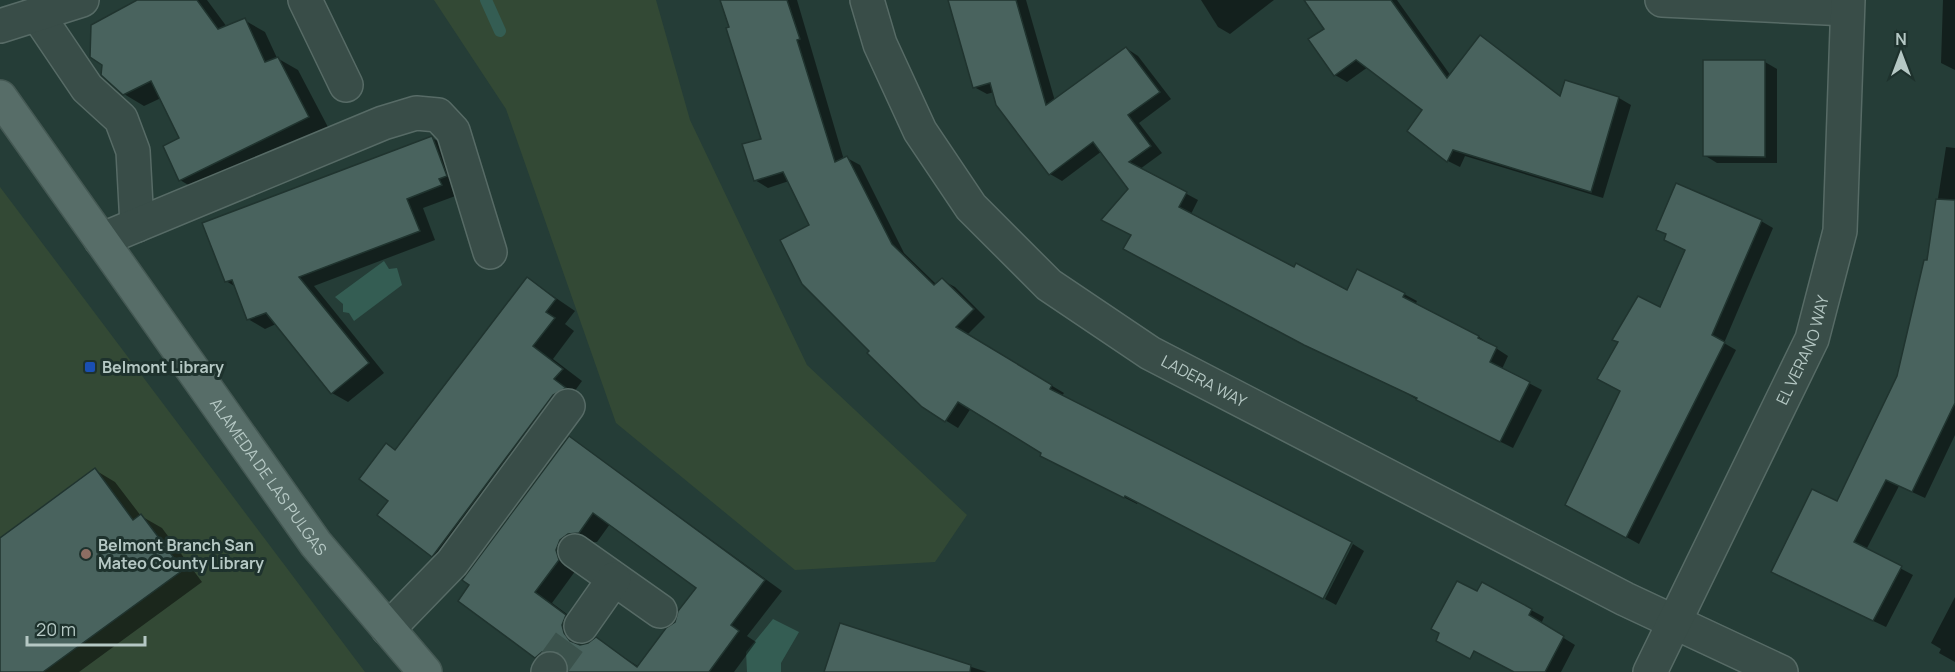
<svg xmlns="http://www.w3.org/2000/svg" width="1955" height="672" font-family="Manrope,sans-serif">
<rect width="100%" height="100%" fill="#253d37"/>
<g fill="#334935">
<polygon points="434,0 656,0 690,120 807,365 967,515 935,562 795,570 616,423 506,109"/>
<polygon points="0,187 365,672 0,672"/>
</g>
<g fill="#345d53">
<polygon points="384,261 389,269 397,268 402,285 354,321 349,313 343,312 343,304 335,297"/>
<polygon points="773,619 799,632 781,663 781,672 747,672 746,652"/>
</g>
<g fill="#0007" fill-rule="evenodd">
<polygon points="141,0 207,0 227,27 244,20 265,32 277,58 298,70 329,129 200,192 180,180 181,139 161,98 144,106 124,94"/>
<polygon points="721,0 797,0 844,160 847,158 860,165 904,253 937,285 942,280 955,287 985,317 967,335 1064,393 1061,397 1138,502 1137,504 1054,462 1043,452 971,408 958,428 922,406 871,351 789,181 768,188 755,180 763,139"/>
<polygon points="949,0 1026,0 1055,101 1126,48 1138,56 1171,99 1139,123 1162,153 1140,169 1198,200 1191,214 1295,270 1348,292 1404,294 1417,301 1415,305 1479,337 1508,356 1502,369 1542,390 1513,448 1430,407 1132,235 1130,189 1102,151 1062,181 1050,174 994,92 987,94 974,87"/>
<polygon points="1201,0 1274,0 1230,34 1218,27"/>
<polygon points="1305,0 1397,0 1451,76 1481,37 1561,97 1566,82 1619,98 1631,105 1603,198 1465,156 1460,167 1448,161 1409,130 1424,110 1368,67 1347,82 1335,75 1326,29"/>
<polygon points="1943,0 1955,0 1955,70 1941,63"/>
<polygon points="1765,62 1777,69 1777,163 1717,163 1704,155"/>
<polygon points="432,138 448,147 458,195 423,208 435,240 314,286 384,373 348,402 332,393 276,324 265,329 248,319 236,287 226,281"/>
<polygon points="1946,147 1955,148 1955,435 1925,498 1899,486 1866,550 1913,575 1886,627 1785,579 1838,503 1899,376 1928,262"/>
<polygon points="1761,221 1773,228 1724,343 1736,350 1639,544 1567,504 1686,251 1666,240"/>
<polygon points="528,279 575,311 565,324 574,331 553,359 582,381 574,392 584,400 573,406 453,567 433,555 390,501 396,451"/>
<path d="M570,438L782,591L747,636L756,642L734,672H569L568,660L554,667L460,601ZM610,524L698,588L676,623L639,667L596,639L581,646L580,636L583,626L552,603L576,570L586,543L597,542Z"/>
<polygon points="95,470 115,482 141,516 162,528 202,582 79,672 0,672 0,540"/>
<polygon points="1353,544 1364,551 1336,605 1325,599"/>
<polygon points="1483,584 1544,617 1541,624 1575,645 1561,672 1516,672 1478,593"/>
<polygon points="1955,597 1955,662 1939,653 1941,649 1931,643"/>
<polygon points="841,625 987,672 829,672"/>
</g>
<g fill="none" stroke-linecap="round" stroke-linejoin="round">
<polyline stroke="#345d53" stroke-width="12" points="486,0 500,31"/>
</g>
<g fill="#49635e" stroke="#20342f" stroke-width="1.5" fill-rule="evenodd">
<polygon points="137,0 197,0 218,29 245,18 265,62 278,57 309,117 179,181 163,146 179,138 151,81 123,95 101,75 102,65 90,57 91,25"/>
<polygon points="720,0 787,0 800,39 797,40 835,162 847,156 892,244 934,285 942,278 974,309 956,327 1052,385 1050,389 1352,542 1323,599 1125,496 1124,498 1040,456 1041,453 958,402 945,422 922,407 867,353 869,351 802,284 780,240 809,225 783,172 754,181 742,144 761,139 726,28 729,27"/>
<polygon points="948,0 1016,0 1046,105 1126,47 1160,92 1128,115 1151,146 1129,162 1187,192 1179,207 1294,267 1296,263 1347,290 1357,269 1405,293 1403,297 1479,336 1478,338 1497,347 1490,362 1530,382 1500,442 1416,400 1417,398 1304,345 1123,249 1131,235 1101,220 1128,189 1093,142 1049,175 996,105 990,83 973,88"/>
<polygon points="1304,0 1391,0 1447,78 1480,35 1560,96 1565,80 1619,97 1591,192 1453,150 1447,162 1407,131 1422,110 1356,60 1334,76 1308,39 1324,29"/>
<polygon points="1703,60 1765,60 1765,157 1703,156"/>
<polygon points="432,136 447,176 439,179 442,185 407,199 420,231 299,277 369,363 331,394 266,313 247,320 232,280 225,282 202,223"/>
<polygon points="1676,183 1762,220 1712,335 1725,342 1626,538 1565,505 1620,391 1597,379 1618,342 1612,340 1638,296 1660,307 1685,250 1664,240 1666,234 1656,230"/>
<polygon points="1936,199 1955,200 1955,403 1912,492 1886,480 1854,542 1902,566 1873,621 1771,572 1812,489 1837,501 1897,376 1924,260 1927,260"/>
<polygon points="527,277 556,299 546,312 555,318 533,346 563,369 554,379 566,388 553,395 432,557 377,515 388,501 359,479 386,443 395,450"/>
<path d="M569,436L765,580L731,625L739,631L709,672H568L567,661L560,653L551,650L542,652L535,658L458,601L469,585L462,580ZM593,513L696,588L678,611L675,622L666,628L637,667L596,637L588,643L580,645L570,641L564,633L562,625L566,615L535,592L559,560L556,550L560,540L568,534L579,533Z"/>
<polygon points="95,468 133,520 141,514 183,570 43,672 0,672 0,538"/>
<polygon points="1457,581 1477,591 1482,582 1532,609 1529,615 1564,636 1545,672 1514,672 1474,651 1470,659 1436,641 1439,633 1431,629"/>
<polygon points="840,623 971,665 970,672 824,672"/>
</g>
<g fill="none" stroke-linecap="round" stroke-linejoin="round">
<polyline stroke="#3b524c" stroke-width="33" stroke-dasharray="33 16" stroke-linecap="butt" points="550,669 581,626"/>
<defs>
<g id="minor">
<polyline points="305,0 346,85"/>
<path id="s1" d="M867,0L880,44L920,131L971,207L1049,285L1150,353L1625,599L1781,672"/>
<polyline points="1662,0 1847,9"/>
<polyline points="37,14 87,88 121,119 133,151 137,225"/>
<polyline points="0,26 82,0"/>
<polyline points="101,240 383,123 416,113 438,115 453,131 490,252"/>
<polyline points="575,551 660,611"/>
<polyline points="581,626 614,579"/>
<polyline points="388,629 452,563 568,406"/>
<polyline points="548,672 550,669"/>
<path id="s2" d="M1650,672L1812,339L1840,231L1848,0"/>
</g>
<g id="major">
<path id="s3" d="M0,97L316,544L425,672"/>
</g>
</defs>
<use href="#minor" stroke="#576b66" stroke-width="36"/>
<use href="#major" stroke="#455954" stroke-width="36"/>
<use href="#minor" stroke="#394d48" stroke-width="33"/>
<use href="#major" stroke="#576d68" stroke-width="33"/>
</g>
<rect fill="#1a4fb4" stroke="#1e322d" stroke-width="2" x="84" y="361" width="12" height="12" rx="3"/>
<circle fill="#8d6e63" stroke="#1e322d" stroke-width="2" cx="86" cy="554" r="6"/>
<g text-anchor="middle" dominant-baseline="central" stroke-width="6" stroke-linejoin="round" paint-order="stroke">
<g font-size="16" fill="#b5c8c4" stroke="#1e322d">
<text stroke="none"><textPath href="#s2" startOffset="357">EL VERANO WAY</textPath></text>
<text stroke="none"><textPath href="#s1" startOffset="526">LADERA WAY</textPath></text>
<text stroke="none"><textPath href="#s3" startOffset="465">ALAMEDA DE LAS PULGAS</textPath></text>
</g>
<g font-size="16" font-weight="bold" fill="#b5c8c4" stroke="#1e322d" text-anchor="start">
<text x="102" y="367">Belmont Library</text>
<text x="98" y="545">Belmont Branch San<tspan x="98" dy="18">Mateo County Library</tspan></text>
</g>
</g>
<g transform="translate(1901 54)" stroke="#1e322d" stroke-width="4.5" paint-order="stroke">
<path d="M0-4.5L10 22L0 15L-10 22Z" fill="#b5c8c4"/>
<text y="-9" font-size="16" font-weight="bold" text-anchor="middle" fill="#b5c8c4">N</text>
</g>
<path d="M27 636v9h118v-9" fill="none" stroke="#b5c8c4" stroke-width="3"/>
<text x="36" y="636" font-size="18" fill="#b5c8c4" stroke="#1e322d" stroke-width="4.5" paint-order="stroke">20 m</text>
</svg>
